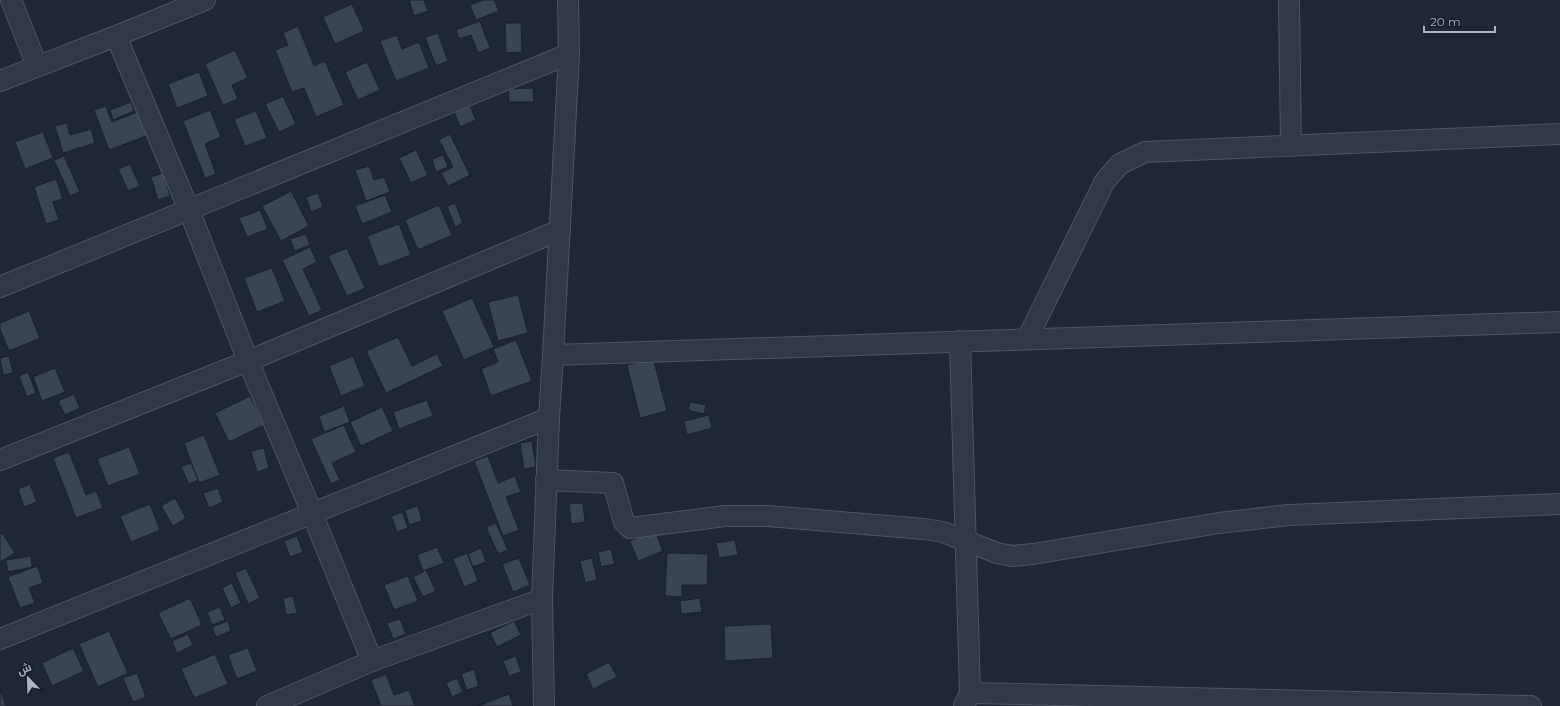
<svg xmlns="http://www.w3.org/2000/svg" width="1560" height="706" font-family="Montserrat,Cairo,sans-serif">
<rect width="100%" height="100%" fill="#1e2736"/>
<g fill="#394557" stroke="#19202d">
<polygon points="409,0 424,0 428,11 414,16"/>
<polygon points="483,0 494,0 499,11 476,20 470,5"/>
<polygon points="352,4 364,31 335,44 323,17"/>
<polygon points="480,21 490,48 478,53 471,35 459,39 456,30"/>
<polygon points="505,23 521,23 522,52 506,53"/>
<polygon points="298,26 314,66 325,61 344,105 316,117 304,88 292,92 275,50 288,45 283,33"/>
<polygon points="438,33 448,61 436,66 425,37"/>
<polygon points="397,35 402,49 419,42 429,68 396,81 380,41"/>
<polygon points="235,50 248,78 232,85 238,99 223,105 205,64"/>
<polygon points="367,62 380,90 358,100 345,72"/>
<polygon points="199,72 208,96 177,108 168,84"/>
<polygon points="533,88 534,102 509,102 508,89"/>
<polygon points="283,96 296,124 279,132 265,104"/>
<polygon points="131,102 134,111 113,120 110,110"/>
<polygon points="106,106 112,122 140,111 149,135 109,150 94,110"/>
<polygon points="470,106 476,120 460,127 454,112"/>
<polygon points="210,110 221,137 205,144 216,174 205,178 183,121"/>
<polygon points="256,111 267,138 245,146 234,119"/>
<polygon points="67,123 70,135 91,129 95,143 63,153 55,126"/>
<polygon points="43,132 53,158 25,169 15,142"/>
<polygon points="450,134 470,175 448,186 441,173 453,167 439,140"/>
<polygon points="416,150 428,175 411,183 399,158"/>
<polygon points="443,155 448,167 436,172 432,159"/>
<polygon points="64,156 80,192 70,196 54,160"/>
<polygon points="130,164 140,186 128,191 118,169"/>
<polygon points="369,166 374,180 384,177 390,192 366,201 355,170"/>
<polygon points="163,173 170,196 158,200 151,177"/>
<polygon points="56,179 63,199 53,202 59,220 46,224 34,187"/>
<polygon points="291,191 309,226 281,241 262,206"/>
<polygon points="318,193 323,207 311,212 306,197"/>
<polygon points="385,195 392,212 362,224 355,206"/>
<polygon points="455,203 463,223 455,227 447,206"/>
<polygon points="439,205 452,235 418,250 405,220"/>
<polygon points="260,210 268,229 247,237 239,218"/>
<polygon points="399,224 411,255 379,267 367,236"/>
<polygon points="306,234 310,245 295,251 290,239"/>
<polygon points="310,247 317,262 303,269 322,310 309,316 282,260"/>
<polygon points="347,248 365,288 347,296 328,256"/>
<polygon points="272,268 285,301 257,312 244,278"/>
<polygon points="518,295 528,333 498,341 488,302"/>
<polygon points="472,298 494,347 464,360 442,311"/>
<polygon points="29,311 40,338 9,351 0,329 0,323"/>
<polygon points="398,337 412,366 437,354 443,366 386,393 366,351"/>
<polygon points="516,340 532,381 491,396 481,369 498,362 493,349"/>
<polygon points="9,356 13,373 3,375 0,358"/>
<polygon points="353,356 365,386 341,396 329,366"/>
<polygon points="653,358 667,411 640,418 627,365"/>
<polygon points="55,368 65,392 42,401 33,377"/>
<polygon points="28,372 36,393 27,397 19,376"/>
<polygon points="74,394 80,408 65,415 58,401"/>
<polygon points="250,396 264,425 229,442 215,413"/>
<polygon points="427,400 433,416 399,429 393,412"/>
<polygon points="690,402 706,405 704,414 688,410"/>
<polygon points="344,406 350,422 324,432 319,416"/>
<polygon points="382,407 393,431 361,446 350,422"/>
<polygon points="709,415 712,428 687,435 684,421"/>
<polygon points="344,425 356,452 332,463 340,480 331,484 311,439"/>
<polygon points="204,435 220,475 199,483 184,443"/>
<polygon points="532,441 536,467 524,469 520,443"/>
<polygon points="129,447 140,474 108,486 97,459"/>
<polygon points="264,448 269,468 257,472 251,451"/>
<polygon points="69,452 86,495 96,491 103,508 76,518 53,458"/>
<polygon points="488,456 498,483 515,476 521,492 506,497 519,530 503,536 474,461"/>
<polygon points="191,463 198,480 189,484 181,467"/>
<polygon points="30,484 37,502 24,507 18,489"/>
<polygon points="218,488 223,502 209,508 203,493"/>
<polygon points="175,498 186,518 173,526 161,506"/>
<polygon points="583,503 585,522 571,524 569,504"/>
<polygon points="150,504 160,530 131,542 120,516"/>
<polygon points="418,506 422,521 409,525 405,510"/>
<polygon points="402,512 408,528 397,532 391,516"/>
<polygon points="496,523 508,550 498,554 486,527"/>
<polygon points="655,530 663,551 638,561 630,541"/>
<polygon points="2,533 15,553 0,562 0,534"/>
<polygon points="297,536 303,552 290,557 284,541"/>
<polygon points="735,540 738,555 719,558 716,543"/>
<polygon points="437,547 444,563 423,571 417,555"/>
<polygon points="481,548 486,562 473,567 468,554"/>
<polygon points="611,549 615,564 601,567 598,552"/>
<polygon points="467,553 478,581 464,587 453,559"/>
<polygon points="667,553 708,554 707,585 682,585 682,597 665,596"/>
<polygon points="31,556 32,567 8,572 6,560"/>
<polygon points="519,558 530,585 513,592 502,564"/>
<polygon points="592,558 597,580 585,583 580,561"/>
<polygon points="37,566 43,583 29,588 35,603 20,608 8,577"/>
<polygon points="246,568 260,598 248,604 235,573"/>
<polygon points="426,570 436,591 423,597 413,577"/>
<polygon points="408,576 418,601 394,610 384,585"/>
<polygon points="232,583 241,603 231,608 222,588"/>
<polygon points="293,596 297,613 286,615 283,598"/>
<polygon points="190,598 202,625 171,639 158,613"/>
<polygon points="700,598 702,612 681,614 680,601"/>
<polygon points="220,607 225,620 212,625 207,612"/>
<polygon points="400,619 406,634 393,639 387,623"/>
<polygon points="228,621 231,631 216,637 212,627"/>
<polygon points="514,621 521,635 497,647 490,633"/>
<polygon points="771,624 773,658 725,661 724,626"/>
<polygon points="109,631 128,673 98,687 79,644"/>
<polygon points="188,634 193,645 177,653 172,641"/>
<polygon points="73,648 84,671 52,686 42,663"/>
<polygon points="248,648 257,671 237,679 228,655"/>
<polygon points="215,654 228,684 194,698 181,669"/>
<polygon points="516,656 521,672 509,676 503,661"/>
<polygon points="609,662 617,677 593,689 586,674"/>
<polygon points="474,669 479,686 467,690 461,674"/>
<polygon points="137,673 146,697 133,702 123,678"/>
<polygon points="386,674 394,695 409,690 415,706 381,706 371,680"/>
<polygon points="457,678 463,692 452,697 446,683"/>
<polygon points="0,689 6,706 0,706"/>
<polygon points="509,694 513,706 478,706"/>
</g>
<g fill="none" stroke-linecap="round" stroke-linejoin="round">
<defs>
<g id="street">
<polyline points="11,0 37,66"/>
<polyline points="1289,0 1291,146"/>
<polyline points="116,36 189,210 248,361 312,513 372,661"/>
<polyline points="0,81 116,36 205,0"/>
<polyline points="0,287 569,54"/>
<polyline points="1027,339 1105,181 1120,164 1145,152 1560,134"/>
<polyline points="960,341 970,693 964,706"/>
<polyline points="553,355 1560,322"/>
<polyline points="0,460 248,361 560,230"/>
<polyline points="546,480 613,483 624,522 630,528 725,516 768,516 924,529 943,532 997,553 1012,556 1033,554 1219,523 1289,515 1560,504"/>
<polyline points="0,639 549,418"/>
<polyline points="970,693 1531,706"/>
<polyline points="267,706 372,661 542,599"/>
<polyline points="544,706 542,599 549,418 553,355 569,54 568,0"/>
</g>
</defs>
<use href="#street" stroke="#4f5665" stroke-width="22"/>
<use href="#street" stroke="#313947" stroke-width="20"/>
</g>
<g transform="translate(28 678) rotate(337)" stroke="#171e2b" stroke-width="3" paint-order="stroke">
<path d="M0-3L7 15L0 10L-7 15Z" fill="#abb3c4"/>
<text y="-6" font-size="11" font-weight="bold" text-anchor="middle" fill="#abb3c4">ش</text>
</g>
<path d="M1424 26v6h71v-6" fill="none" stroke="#abb3c4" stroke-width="2"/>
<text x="1430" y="26" font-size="12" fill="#abb3c4" stroke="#171e2b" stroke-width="3" paint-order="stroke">20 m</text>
</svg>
